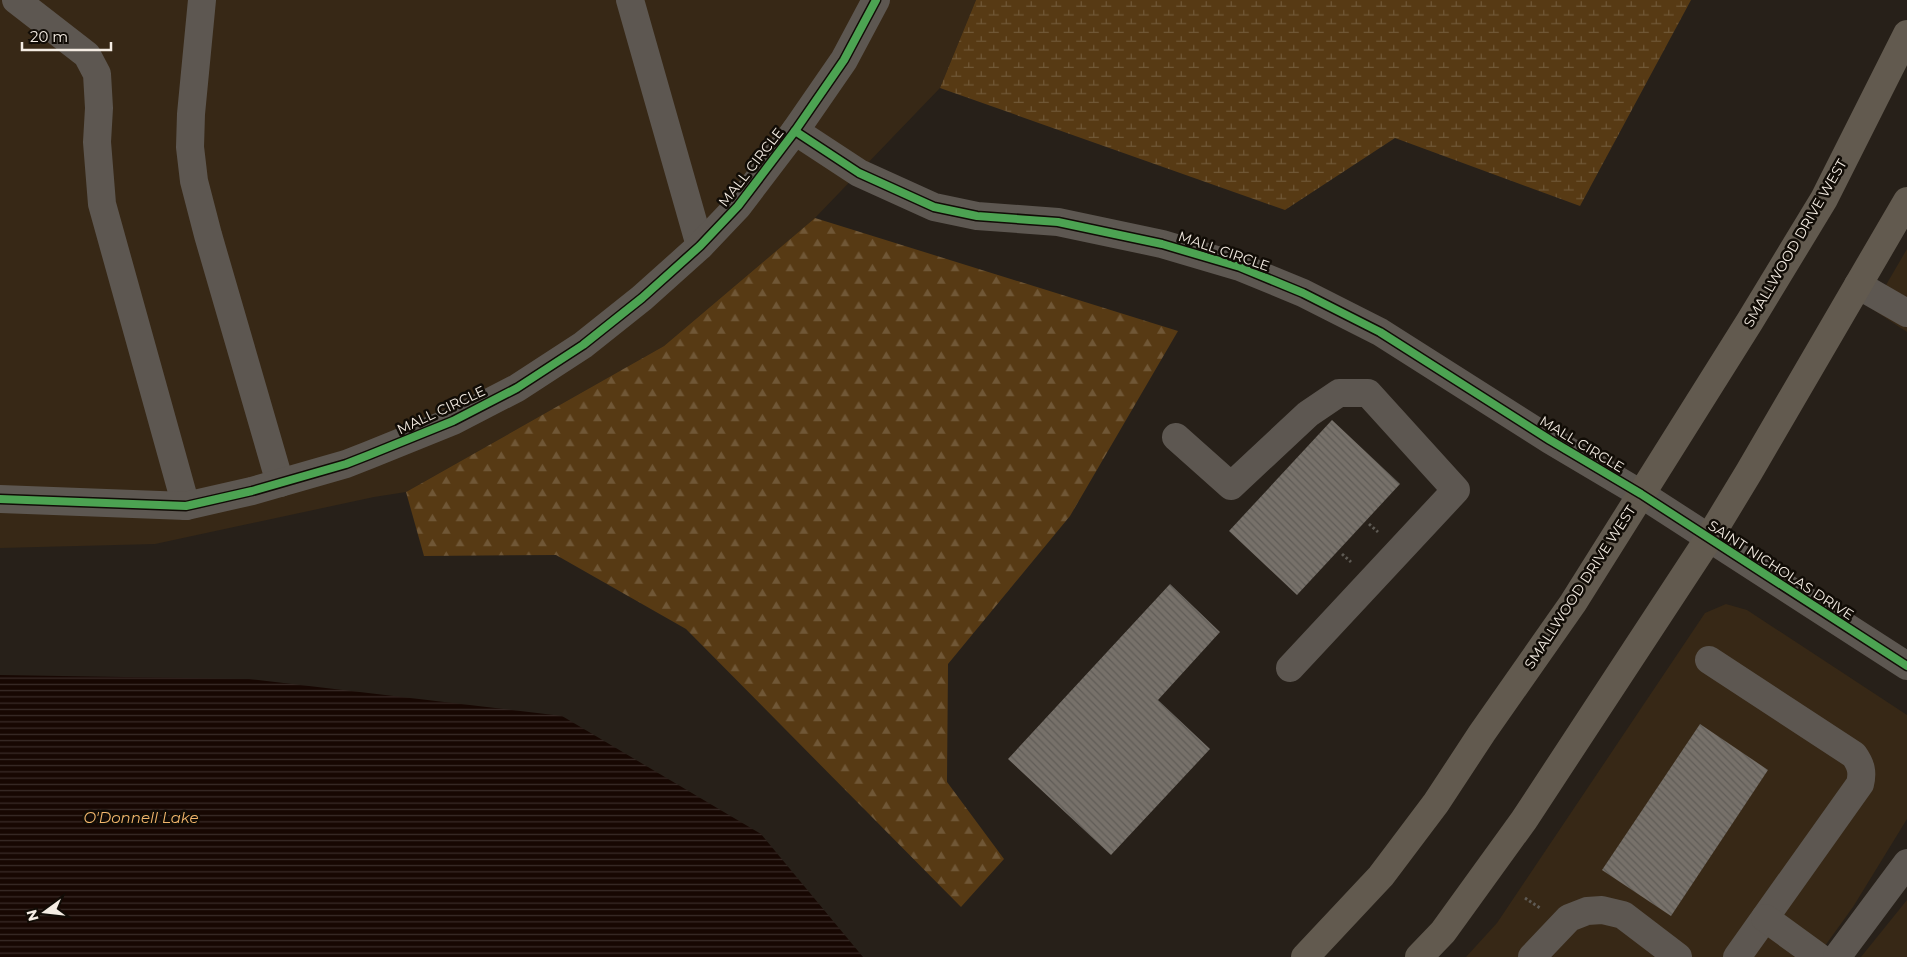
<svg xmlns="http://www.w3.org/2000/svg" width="1907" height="957" font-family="Montserrat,sans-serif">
<defs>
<pattern id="forest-firs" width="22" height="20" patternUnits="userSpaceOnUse" patternTransform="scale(1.25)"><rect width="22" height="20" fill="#573a14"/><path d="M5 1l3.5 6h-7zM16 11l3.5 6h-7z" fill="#705736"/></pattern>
<pattern id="wetland-marsh" width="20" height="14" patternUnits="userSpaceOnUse" patternTransform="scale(1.25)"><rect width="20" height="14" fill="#573a14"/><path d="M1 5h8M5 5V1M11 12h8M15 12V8" fill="none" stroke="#705736"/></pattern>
<pattern id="water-rules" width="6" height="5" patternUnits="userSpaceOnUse" patternTransform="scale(1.25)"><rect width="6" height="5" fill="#170702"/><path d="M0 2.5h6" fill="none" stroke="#392b27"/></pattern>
<pattern id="building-back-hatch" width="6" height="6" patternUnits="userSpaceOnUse" patternTransform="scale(1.25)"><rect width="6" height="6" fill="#77716a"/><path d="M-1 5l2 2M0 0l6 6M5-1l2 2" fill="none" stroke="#605c57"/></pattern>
</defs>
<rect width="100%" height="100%" fill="#272019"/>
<g fill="#372816">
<polygon points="0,0 976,0 940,88 815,218 664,346 406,492 374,497 155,544 0,548"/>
<polygon points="1907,249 1907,332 1872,309"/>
<polygon points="1726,604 1747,610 1907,715 1907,819 1853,907 1817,957 1466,957 1497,923 1705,613"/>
<polygon points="1907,900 1907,957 1861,957"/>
</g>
<polygon fill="url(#forest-firs)" points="815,218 1178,331 1070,516 948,664 947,782 1004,859 961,907 686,629 556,555 424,556 406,492 664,346"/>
<polygon fill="url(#wetland-marsh)" points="976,0 1691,0 1580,206 1395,138 1285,210 940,88"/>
<polygon fill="url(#water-rules)" points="0,675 249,679 562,716 761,834 863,957 0,957"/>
<g fill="url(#building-back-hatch)">
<polygon points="1332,420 1400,484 1297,595 1229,531"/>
<polygon points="1170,584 1220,632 1158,700 1210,749 1111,855 1008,759"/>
<polygon points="1700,724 1768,770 1671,916 1602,870"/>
</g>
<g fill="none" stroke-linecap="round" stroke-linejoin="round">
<g stroke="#5e5a54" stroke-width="3" stroke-dasharray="2.5 2.5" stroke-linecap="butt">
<polyline points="1369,524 1378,532"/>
<polyline points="1342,554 1351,562"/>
<polyline points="1525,898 1540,908"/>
</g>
<g stroke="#5d5751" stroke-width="28">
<polyline points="16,0 87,55 97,74 99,108 97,142 102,204 186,506"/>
<polyline points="202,0 191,114 190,147 194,181 208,235 280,483"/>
<polyline points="630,0 700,246"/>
<polyline points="795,131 859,173 934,207 977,216 1058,222 1162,244 1240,267 1303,293 1380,332 1550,440 1641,494 1907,666"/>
<polyline points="1858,285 1907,313"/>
<polyline points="1176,437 1231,486 1308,414 1339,393 1368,393 1456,490 1290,668"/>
<polyline points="0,499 186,506 252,491 346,464 369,455 453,421 517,388 583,345 642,298 700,246 738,206 795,131 844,60 876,0"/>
<path d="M1709,660L1854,755C1861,765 1863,772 1860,784L1737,957"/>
<polyline points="1765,918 1819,957"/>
<polyline points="1532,957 1569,918 1587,911 1602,910 1623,915 1678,957"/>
<polyline points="1837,957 1907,863"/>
</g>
<g stroke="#625a4f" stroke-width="28">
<polyline points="1305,957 1381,876 1436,803 1482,733 1573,603 1750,321 1824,199 1907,34"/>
<polyline points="1419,957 1443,932 1524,820 1709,538 1749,472 1907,201"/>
</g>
<defs>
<g id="cycleway">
<polyline points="795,131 859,173 934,207 977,216 1058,222 1162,244 1240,267 1303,293 1380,332 1550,440 1641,494 1907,666"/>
<polyline points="0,499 186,506 252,491 346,464 369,455 453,421 517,388 583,345 642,298 700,246 738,206 795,131 844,60 876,0"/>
</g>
</defs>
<use href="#cycleway" stroke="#110c06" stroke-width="11"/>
<use href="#cycleway" stroke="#4ca352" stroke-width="8"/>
</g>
<g text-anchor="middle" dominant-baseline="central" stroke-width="5" stroke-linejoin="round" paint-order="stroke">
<g font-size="14" fill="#f4ece3" stroke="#110c06">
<text transform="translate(751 167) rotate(-52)">MALL CIRCLE</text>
<text transform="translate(1795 243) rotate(-60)">SMALLWOOD DRIVE WEST</text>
<text transform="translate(1224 251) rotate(19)">MALL CIRCLE</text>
<text transform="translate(441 410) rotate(-25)">MALL CIRCLE</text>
<text transform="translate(1582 444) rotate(31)">MALL CIRCLE</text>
<text transform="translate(1781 570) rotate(33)">SAINT NICHOLAS DRIVE</text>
<text transform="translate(1580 587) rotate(-57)">SMALLWOOD DRIVE WEST</text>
</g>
<g font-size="15" font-style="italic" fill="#f2b66c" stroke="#110c06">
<text x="141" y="817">O'Donnell Lake</text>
</g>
</g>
<g transform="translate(45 912) rotate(255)" stroke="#110c06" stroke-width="4" paint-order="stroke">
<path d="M0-4L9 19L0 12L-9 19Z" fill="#f4ece3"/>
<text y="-8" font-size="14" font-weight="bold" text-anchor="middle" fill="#f4ece3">N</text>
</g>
<path d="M22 42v8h89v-8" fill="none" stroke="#f4ece3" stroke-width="2.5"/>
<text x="30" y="42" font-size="15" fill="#f4ece3" stroke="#110c06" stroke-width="4" paint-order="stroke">20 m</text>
</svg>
